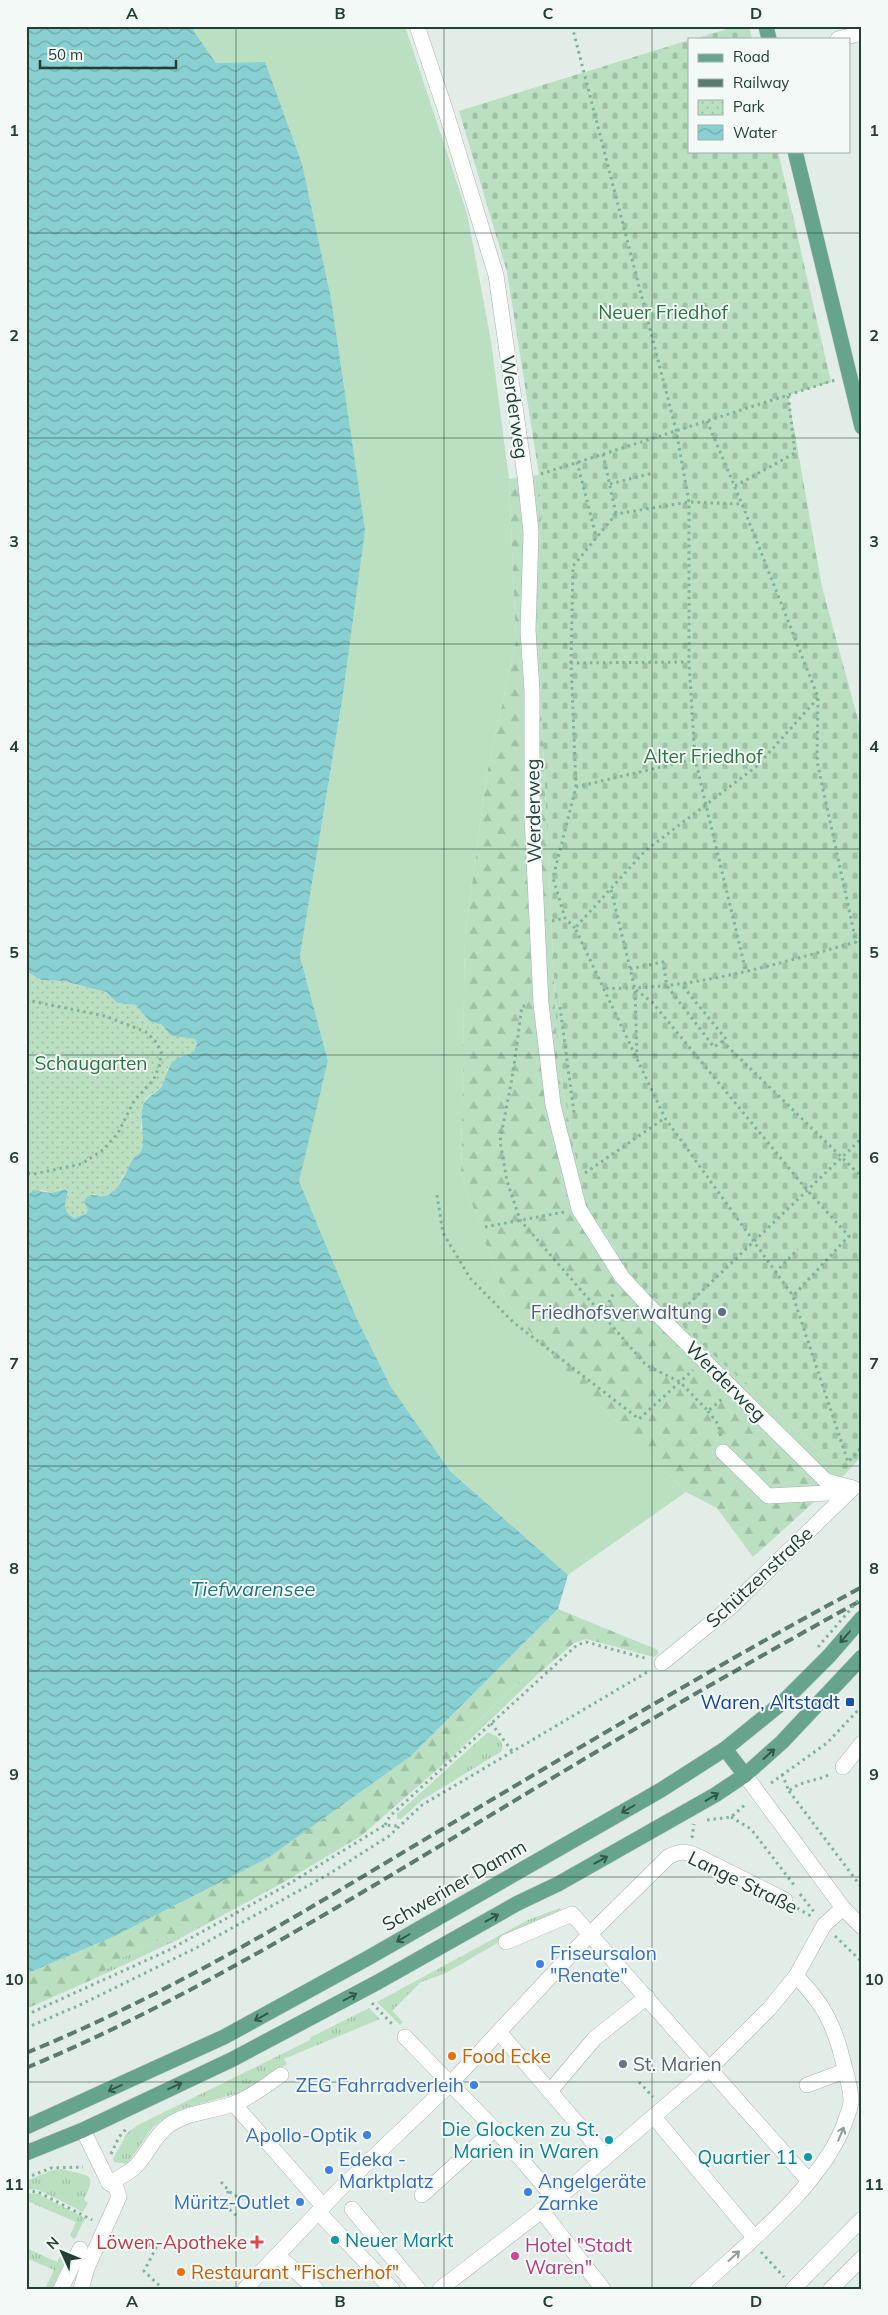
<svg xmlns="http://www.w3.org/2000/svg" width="888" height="2315" font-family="Mulish,sans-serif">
<defs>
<pattern id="grass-tufts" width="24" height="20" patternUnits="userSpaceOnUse" patternTransform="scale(1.25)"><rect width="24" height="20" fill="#bbdfc1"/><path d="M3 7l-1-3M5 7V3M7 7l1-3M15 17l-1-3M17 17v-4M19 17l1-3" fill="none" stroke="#a0c0a6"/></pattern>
<pattern id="forest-firs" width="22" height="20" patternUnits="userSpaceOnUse" patternTransform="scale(1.25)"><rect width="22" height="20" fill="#bbdfc1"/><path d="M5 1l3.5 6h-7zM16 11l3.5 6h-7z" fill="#a0c0a6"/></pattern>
<pattern id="cemetery-stones" width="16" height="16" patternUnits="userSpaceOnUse" patternTransform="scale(1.25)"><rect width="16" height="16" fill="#bbdfc1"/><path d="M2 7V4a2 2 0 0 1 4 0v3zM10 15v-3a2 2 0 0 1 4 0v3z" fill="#a0c0a6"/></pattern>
<pattern id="park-dots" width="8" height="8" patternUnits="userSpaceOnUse" patternTransform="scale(1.25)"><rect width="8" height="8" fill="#bbdfc1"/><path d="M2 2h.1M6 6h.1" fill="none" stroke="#a0c0a6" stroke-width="1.8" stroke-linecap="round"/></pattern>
<pattern id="water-waves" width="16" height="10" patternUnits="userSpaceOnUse" patternTransform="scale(1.25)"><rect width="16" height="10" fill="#89d0d3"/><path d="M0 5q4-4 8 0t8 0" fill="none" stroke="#70aaac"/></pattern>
</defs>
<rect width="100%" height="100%" fill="#e3ede7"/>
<g fill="url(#grass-tufts)">
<polygon points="538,1674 455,1754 457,1741 524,1678"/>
<path d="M487,1733C497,1734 504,1741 502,1751L422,1800L401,1819H397V1814Z"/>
<polygon points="560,1908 562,1913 530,1924 444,1974 421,1982 392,2011 403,2022 400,2025 377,2002 528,1920"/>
<polygon points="160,1939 175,1941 98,1977 115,1961"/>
<polygon points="369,2008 380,2019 284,2059 287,2064 246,2091 182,2109 165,2118 153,2127 127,2164 114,2162 113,2159 127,2133 138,2125 310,2040 311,2037"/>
<path d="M62,2169C89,2177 98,2171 84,2200L88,2203L83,2212L39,2190L26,2189V2181L50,2171Z"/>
<polygon points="26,2193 38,2194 85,2218 75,2239 70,2236 76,2222 27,2201 26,2202"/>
<polygon points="26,2248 57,2262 62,2252 68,2255 52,2289 45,2289 54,2270 26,2258"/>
</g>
<g fill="url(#forest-firs)">
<polygon points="539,475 542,516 535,576 558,1060 584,1204 698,1341 845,1474 753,1557 717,1508 686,1492 541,1346 506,1302 461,1173 465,935 487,773 516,641 509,479"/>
<polygon points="558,1609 658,1650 658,1654 654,1657 586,1639 574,1643 538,1674 524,1678 457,1741 455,1754 361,1836 284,1882 175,1941 160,1939 115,1961 98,1977 26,2009 26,1974 115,1936 268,1858 411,1756"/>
</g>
<g fill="url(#cemetery-stones)">
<polygon points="737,26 749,26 752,39 694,39"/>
<polygon points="689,40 689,151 778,151 831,382 788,395 822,587 862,734 862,1456 845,1474 698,1341 630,1275 584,1204 558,1060 535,576 542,516 539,475 507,272 459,111"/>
</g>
<path fill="url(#park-dots)" d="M26,971L41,980L63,981L106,992L117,1003L136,1005L149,1021L162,1025L171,1036L195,1039L197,1044L193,1053L175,1060L167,1069L166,1078L159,1089L146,1098L142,1107L141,1128L145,1138L141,1151L133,1160L113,1194L106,1197L93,1194L84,1202L88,1210L86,1215L74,1218C62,1211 65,1204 68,1192L62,1189L51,1193L42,1190L26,1197Z"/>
<polygon fill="#bbdfc1" points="202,26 405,26 467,213 491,341 509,479 516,641 487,773 465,935 461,1173 506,1302 541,1346 686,1492 568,1575 450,1471 391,1387 356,1317 298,1181 328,1061 300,956 342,701 216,63 193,30"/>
<path fill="url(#water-waves)" d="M26,26H202L193,30L216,63L265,62L302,164L331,299L365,530L342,701L300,956L328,1061L299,1181L356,1317L391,1387L450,1471L568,1575L558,1609L411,1756L268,1858L115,1936L26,1974V1197L33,1190L51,1193L65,1189L68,1192C65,1204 62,1211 74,1218L86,1214L88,1210L84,1202C93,1184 103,1210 120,1183C125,1176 128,1167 133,1159C135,1156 139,1154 141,1151C146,1142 140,1123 142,1110C144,1096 154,1096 161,1087C167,1078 166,1067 175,1060C179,1057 187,1055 193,1053L197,1044L195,1039L171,1036L162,1025L149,1021L136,1005L117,1003L106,992L63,981L41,980L26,971Z"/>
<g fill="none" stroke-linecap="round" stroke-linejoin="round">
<defs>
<g id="minor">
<polyline points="417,26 445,109 496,275 525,476 531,532 528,630 532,691 532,816 535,879 541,1004 553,1105 579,1209 622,1277 647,1304 826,1481 853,1488"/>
<polyline points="838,39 862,33"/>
<polyline points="723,1452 768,1496 828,1493 848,1489"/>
<polyline points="662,1663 733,1605 853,1488"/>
<polyline points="843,1767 862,1743"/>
<polyline points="745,1775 843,1908 862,1927"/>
<polyline points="506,1942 572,1914 809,2181"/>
<polyline points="499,2032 606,2157"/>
<polyline points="405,2037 503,2138 556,2200"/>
<polyline points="807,2085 845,2071"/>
<polyline points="551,2090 595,2038 647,1997"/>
<polyline points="234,2104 323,2206"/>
<polyline points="654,2117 754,2237"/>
<polyline points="83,2130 109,2183"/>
<path d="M109,2183C119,2178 127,2174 135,2167C148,2154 154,2136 169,2125C189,2111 214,2112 235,2103C252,2097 266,2085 281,2075"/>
<polyline points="422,2195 495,2129"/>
<polyline points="352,2209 418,2289"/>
<polyline points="541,2210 603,2289"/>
<polyline points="318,2212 392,2289"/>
<polyline points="277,2255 316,2289"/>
<polyline points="61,2289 80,2249"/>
<polyline points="81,2289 87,2268 119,2197 116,2187 109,2183"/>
<path d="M245,2289L338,2191L451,2083L590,1934L668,1857C679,1851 685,1851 695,1855L785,1900"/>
<polyline points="440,2289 556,2200 710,2068 769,2009 796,1976 824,1925 843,1908"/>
<path d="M698,2289C746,2245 829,2179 847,2116C849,2111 851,2106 851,2101C851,2088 846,2073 843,2061C834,2024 823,2003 796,1976"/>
<polyline points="793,2289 862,2219"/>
<polyline points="831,2289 862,2258"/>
</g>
<g id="major">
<polyline points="766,26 769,39"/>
<polyline points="795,151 862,427"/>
<polyline points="725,1749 745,1775"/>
<polyline points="26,2127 224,2037 368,1958 661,1790 725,1749 783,1702 829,1656 862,1618"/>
<polyline points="26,2153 83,2130 231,2060 378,1982 518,1903 558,1884 715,1795 745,1775 782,1742 862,1657"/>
</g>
</defs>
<use href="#minor" stroke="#a5b5ae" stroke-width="16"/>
<use href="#major" stroke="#c1c9c6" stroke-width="16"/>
<g stroke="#82b19e" stroke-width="3" stroke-dasharray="2.5 4" stroke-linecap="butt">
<polyline points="572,26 676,430 689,502 689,662"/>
<polyline points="707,421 742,504"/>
<polyline points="603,454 616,514"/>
<polyline points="577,462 596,536"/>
<polyline points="541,474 835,380"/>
<polyline points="610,484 653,473"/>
<polyline points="735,486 795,453 788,395"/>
<path d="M571,663L573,566L616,514L689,502L742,504L818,697L817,761L856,942C773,965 690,991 603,988"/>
<polyline points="818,698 757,766 645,851 575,928 665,1118 793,1296 848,1462 862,1447"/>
<polyline points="576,787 571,663 689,662 695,759 746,972"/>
<polyline points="611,890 635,989 637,1058"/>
<polyline points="552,921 565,918"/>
<polyline points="575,928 565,918 553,878 576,787 695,759"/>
<polyline points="630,969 663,962 667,986 714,1047 726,1039 681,984"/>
<polyline points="636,990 652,1002 807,1190 849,1236 793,1296"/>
<polyline points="26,1000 105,1016 146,1032 157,1043 161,1052 160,1064 154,1079 134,1101 118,1133 103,1150 81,1164 34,1174 26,1173"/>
<polyline points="525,1006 522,1006 513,1073 500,1141 507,1181 520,1220 646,1365 680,1382 708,1411 722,1399"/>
<polyline points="560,1007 574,1113"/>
<polyline points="722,1041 862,1177"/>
<polyline points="585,1173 665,1118"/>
<polyline points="437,1195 443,1233 470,1278 513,1322 639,1419 693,1370"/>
<polyline points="485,1227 564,1212"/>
<polyline points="775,1273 798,1249"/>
<polyline points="679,1313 862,1138"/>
<polyline points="603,1314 614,1292"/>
<polyline points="708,1411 718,1424 721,1437"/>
<polyline points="491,1723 512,1751"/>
<path d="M782,1774L789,1791C801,1780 816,1782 830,1774"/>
<polyline points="771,1783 827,1743 862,1706"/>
<polyline points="789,1791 862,1888"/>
<polyline points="731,1817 751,1829 794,1885"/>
<polyline points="707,1820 731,1817 747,1803"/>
<polyline points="385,1825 390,1816 577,1645 586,1642 648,1659"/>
<polyline points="692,1838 694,1824"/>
<polyline points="496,1863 513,1854"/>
<polyline points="800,1894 815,1913"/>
<polyline points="797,1908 811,1916"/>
<polyline points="835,1936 862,1962"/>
<polyline points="372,2003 394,2026"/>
<polyline points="26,2015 169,1950 287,1885 385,1825 398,1826"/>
<polyline points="26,2028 82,2004 196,1948 329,1874 389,1836 422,1805 649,1671"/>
<polyline points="639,2082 653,2097"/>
<polyline points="111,2154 119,2137 127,2128"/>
<polyline points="26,2178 51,2168 83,2167"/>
<polyline points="221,2182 233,2195 250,2200"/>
<polyline points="26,2191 38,2192 92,2220"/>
<polyline points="228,2191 227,2207 239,2218"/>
<polyline points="143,2242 156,2248 144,2271 163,2289"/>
<polyline points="761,2252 784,2277"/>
</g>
<use href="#minor" stroke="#fff" stroke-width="15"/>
<use href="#major" stroke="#66a48d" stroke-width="15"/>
<g stroke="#5c7a6f" stroke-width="4" stroke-dasharray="10 5" stroke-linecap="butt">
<path d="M26,2053C161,1998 287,1922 412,1847C561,1759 709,1669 862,1587"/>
<path d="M26,2068C177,2005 318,1919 458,1835C591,1754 725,1675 862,1600"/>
</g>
<polyline stroke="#82b19e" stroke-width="3" stroke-dasharray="2.5 4" stroke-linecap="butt" points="818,1647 862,1596"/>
</g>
<defs><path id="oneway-shaft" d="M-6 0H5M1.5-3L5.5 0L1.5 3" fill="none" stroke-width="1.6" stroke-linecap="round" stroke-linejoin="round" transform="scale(1.25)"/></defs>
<g stroke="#33584a">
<use href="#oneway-shaft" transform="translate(845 1637) rotate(131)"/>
<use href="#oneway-shaft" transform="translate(769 1754) rotate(-42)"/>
<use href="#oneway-shaft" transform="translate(712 1797) rotate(-31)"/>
<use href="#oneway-shaft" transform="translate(628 1809) rotate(150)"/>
<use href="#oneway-shaft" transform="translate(601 1860) rotate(-29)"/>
<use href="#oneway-shaft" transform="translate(492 1918) rotate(-29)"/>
<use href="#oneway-shaft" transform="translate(403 1938) rotate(150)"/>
<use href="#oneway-shaft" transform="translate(350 1997) rotate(-28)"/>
<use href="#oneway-shaft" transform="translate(261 2017) rotate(151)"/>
<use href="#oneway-shaft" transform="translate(175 2086) rotate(-25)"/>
<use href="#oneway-shaft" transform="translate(115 2088) rotate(155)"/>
</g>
<g stroke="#909f9a">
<use href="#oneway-shaft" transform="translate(841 2134) rotate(-67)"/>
<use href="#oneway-shaft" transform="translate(734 2256) rotate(-42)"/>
</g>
<path fill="none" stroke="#223f34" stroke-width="1" stroke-opacity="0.55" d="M236,26V2289M444,26V2289M652,26V2289M26,233H862M26,438H862M26,644H862M26,849H862M26,1055H862M26,1260H862M26,1466H862M26,1671H862M26,1877H862M26,2082H862"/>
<circle fill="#5c6f8a" stroke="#f3f9f6" stroke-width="2" cx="722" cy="1312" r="5"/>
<rect fill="#1a4fb4" stroke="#f3f9f6" stroke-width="2" x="845" y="1697" width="10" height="10" rx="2.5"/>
<g fill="#3f7fe0" stroke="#f3f9f6" stroke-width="2">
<circle cx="540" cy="1964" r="5"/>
<circle cx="474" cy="2085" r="5"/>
<circle cx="367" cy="2135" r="5"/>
<circle cx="329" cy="2170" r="5"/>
<circle cx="528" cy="2192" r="5"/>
<circle cx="300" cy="2202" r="5"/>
</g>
<g fill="#e8710a" stroke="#f3f9f6" stroke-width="2">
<circle cx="452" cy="2056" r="5"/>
<circle cx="181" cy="2272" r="5"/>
</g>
<circle fill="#6b7280" stroke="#f3f9f6" stroke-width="2" cx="623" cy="2064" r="5"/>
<g fill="#0f9aa8" stroke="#f3f9f6" stroke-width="2">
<circle cx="609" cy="2140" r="5"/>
<circle cx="808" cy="2157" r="5"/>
<circle cx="335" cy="2240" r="5"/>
</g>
<path fill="#e0444e" stroke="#f3f9f6" stroke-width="2" d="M254.5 2234.5h5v5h5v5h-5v5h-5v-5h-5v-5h5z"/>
<circle fill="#d1479c" stroke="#f3f9f6" stroke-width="2" cx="515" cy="2256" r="5"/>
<g text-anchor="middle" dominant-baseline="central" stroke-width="4" stroke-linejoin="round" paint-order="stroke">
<g font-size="19" fill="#2b7740" stroke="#f3f9f6">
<text x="663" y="312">Neuer Friedhof</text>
<text x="703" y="756">Alter Friedhof</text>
<text x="91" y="1063">Schaugarten</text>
</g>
<g font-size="19" fill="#223f34" stroke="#f3f9f6">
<text transform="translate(515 407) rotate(82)">Werderweg</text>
<text transform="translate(533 811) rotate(-91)">Werderweg</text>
<text transform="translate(726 1381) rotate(45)">Werderweg</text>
<text transform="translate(759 1577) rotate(-43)">Schützenstraße</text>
<text transform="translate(743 1882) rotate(26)">Lange Straße</text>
<text transform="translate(454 1885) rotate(-30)">Schweriner Damm</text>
</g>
<g font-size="19" fill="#4e5e75" stroke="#f3f9f6" text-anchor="end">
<text x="712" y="1312">Friedhofsverwaltung</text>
</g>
<g font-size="19" fill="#164399" stroke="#f3f9f6" text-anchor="end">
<text x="840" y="1702">Waren, Altstadt</text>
</g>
<g font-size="19" fill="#366cbe" stroke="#f3f9f6" text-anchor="start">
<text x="550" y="1953">Friseursalon<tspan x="550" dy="22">"Renate"</tspan></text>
<text x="464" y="2085" text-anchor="end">ZEG Fahrradverleih</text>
<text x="357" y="2135" text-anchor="end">Apollo-Optik</text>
<text x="339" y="2159">Edeka -<tspan x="339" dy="22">Marktplatz</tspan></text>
<text x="538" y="2181">Angelgeräte<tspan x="538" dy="22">Zarnke</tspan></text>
<text x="290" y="2202" text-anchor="end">Müritz-Outlet</text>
</g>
<g font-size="19" fill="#c56008" stroke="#f3f9f6" text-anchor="start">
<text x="462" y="2056">Food Ecke</text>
<text x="191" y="2272">Restaurant "Fischerhof"</text>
</g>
<g font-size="19" fill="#5b616d" stroke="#f3f9f6" text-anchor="start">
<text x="633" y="2064">St. Marien</text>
</g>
<g font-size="19" fill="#0d838f" stroke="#f3f9f6" text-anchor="end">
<text x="599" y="2129">Die Glocken zu St.<tspan x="599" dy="22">Marien in Waren</tspan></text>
<text x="798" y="2157">Quartier 11</text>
<text x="345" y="2240" text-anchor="start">Neuer Markt</text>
</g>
<g font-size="19" fill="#be3a42" stroke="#f3f9f6" text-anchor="end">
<text x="247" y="2242">Löwen-Apotheke</text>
</g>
<g font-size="19" fill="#b23c85" stroke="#f3f9f6" text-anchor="start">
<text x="525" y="2245">Hotel "Stadt<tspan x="525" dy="22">Waren"</tspan></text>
</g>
<g font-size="20" font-style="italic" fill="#1a767d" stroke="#f3f9f6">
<text x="253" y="1588">Tiefwarensee</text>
</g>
</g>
<rect width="888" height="2315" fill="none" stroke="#f3f9f6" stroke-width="55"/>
<rect x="688" y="38" width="162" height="115" fill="#f3f9f6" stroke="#9fafa8"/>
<rect x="698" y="54" width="25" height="8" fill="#66a48d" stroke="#9fafa8"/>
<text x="733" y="62" font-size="15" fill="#223f34">Road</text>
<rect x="698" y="79" width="25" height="8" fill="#5c7a6f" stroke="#9fafa8"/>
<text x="733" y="88" font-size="15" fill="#223f34">Railway</text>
<rect x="698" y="100" width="25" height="15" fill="url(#park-dots)" stroke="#9fafa8"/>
<text x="733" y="112" font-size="15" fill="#223f34">Park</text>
<rect x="698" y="125" width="25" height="15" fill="url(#water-waves)" stroke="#9fafa8"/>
<text x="733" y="138" font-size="15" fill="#223f34">Water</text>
<g transform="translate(62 2252) rotate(314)" stroke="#f3f9f6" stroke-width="4" paint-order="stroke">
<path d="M0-4L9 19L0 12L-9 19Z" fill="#223f34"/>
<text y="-8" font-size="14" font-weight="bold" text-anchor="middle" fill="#223f34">N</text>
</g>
<path d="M40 60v8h136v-8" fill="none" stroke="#223f34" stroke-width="2.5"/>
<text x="48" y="60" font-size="15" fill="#223f34" stroke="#f3f9f6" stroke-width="4" paint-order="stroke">50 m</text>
<rect x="28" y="28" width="832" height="2260" fill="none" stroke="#223f34" stroke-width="2"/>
<g font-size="16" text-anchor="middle" font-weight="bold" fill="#223f34">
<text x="132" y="19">A</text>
<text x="340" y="19">B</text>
<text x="548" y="19">C</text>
<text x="756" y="19">D</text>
<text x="14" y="136">1</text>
<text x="874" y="136">1</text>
<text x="14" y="341">2</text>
<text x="874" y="341">2</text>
<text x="14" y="547">3</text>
<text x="874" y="547">3</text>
<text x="14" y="752">4</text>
<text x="874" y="752">4</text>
<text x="14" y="958">5</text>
<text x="874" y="958">5</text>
<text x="14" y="1163">6</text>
<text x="874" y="1163">6</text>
<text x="14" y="1369">7</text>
<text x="874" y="1369">7</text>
<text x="14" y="1574">8</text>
<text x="874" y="1574">8</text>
<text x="14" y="1780">9</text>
<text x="874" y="1780">9</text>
<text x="14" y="1985">10</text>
<text x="874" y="1985">10</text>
<text x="14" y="2190">11</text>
<text x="874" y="2190">11</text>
<text x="132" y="2307">A</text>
<text x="340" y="2307">B</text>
<text x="548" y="2307">C</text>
<text x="756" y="2307">D</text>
</g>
</svg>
